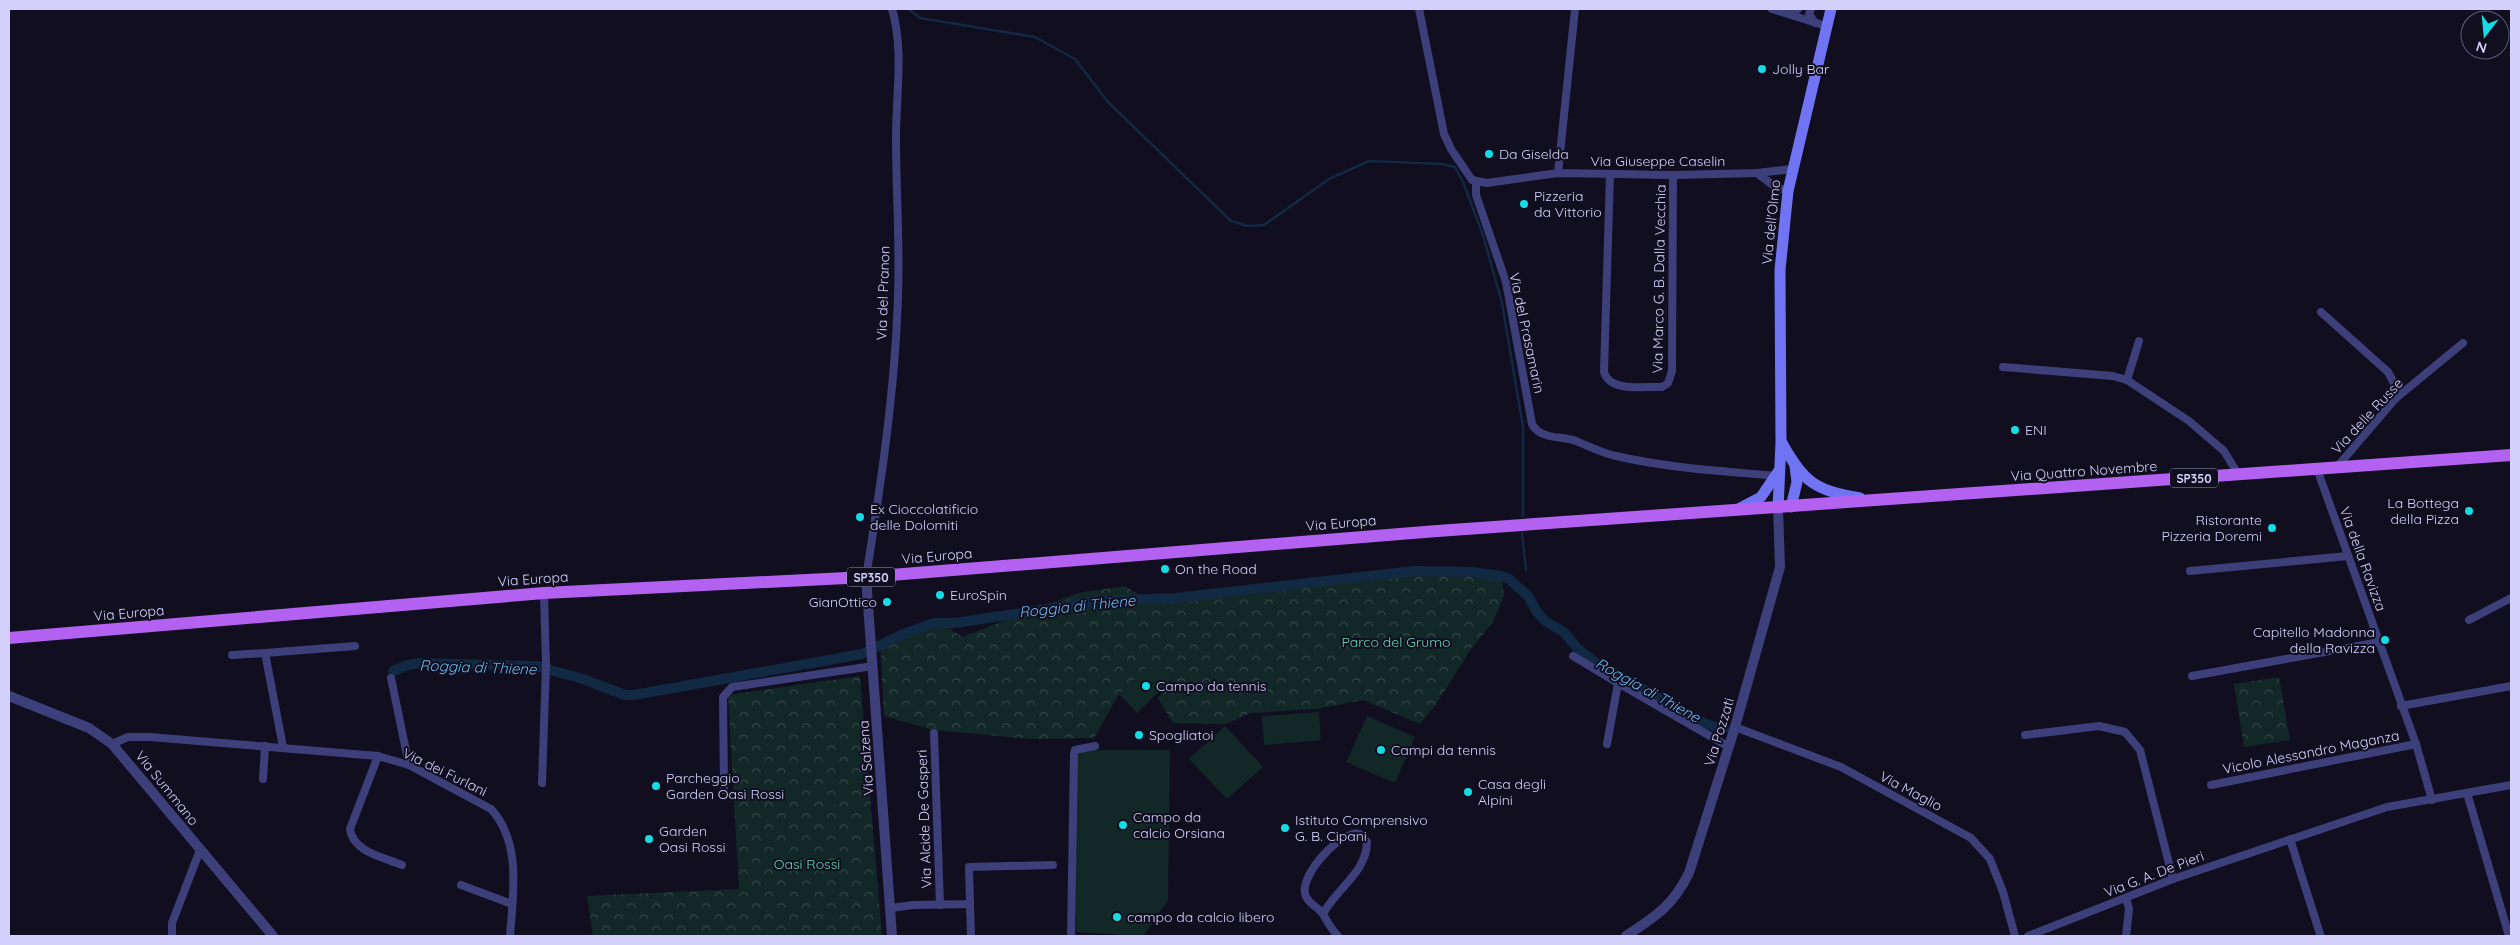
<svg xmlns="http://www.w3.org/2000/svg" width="2520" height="945" font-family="Quicksand,sans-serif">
<defs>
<pattern id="forest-crowns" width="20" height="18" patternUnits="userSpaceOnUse" patternTransform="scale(1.25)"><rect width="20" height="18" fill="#122826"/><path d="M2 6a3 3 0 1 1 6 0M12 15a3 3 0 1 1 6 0" fill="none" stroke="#344646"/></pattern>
</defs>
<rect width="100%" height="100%" fill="#100e1f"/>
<g fill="url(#forest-crowns)">
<polygon points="1451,573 1502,578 1504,596 1493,622 1471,649 1437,703 1420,724 1363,700 1316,709 1251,713 1226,724 1173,723 1158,698 1173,678 1119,694 1094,738 1031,739 933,730 884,716 880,641 912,635 943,624 962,637 1078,593 1125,586 1149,601 1299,589 1307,581 1370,581 1393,574"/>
<polygon points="860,676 882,936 593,936 587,896 739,889 728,695"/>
<polygon points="2279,677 2290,740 2244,747 2234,684"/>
</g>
<g fill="#122826">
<polygon points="1155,659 1173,678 1137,713 1119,694"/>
<polygon points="1319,712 1321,740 1264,745 1262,716"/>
<polygon points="1367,716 1415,737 1395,783 1346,762"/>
<polygon points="1225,726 1263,767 1227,799 1189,759"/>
<polygon points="1075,750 1170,750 1168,901 1143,936 1076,932"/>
</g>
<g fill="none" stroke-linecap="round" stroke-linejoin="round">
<g stroke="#122944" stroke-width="2.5">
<polyline points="908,9 920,18 1035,37 1075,59 1108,102 1231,221 1248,226 1264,225 1329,179 1369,161 1442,164 1455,167 1463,182 1483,235 1502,303 1523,427 1523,516"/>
<polyline points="1522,533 1526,570"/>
</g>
<polyline stroke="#122944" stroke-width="10" points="393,671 408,665 419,663 536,666 583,679 625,695 634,695 862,654 901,635 934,623 955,623 1099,601 1175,598 1414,571 1471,572 1501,576 1509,579 1528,596 1537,612 1545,621 1564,632 1577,648 1595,662 1700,721 1712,726 1724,729"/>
<g stroke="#3d3f7a" stroke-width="8">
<polyline points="1419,9 1444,134 1451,149 1472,180 1487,183 1558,173 1673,175 1757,173 1792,169"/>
<polyline points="1772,9 1826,26"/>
<polyline points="1811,9 1809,14 1815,23"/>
<polyline points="1782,11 1798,9"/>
<polyline points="1558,173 1575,9"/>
<polyline points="1757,173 1774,186 1788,191"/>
<path d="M1610,174L1604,372C1610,393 1645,386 1662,387L1668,383L1672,371L1673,175"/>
<path d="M1476,182V195L1506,282L1532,424C1540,439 1558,436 1573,440C1587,445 1601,453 1616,456C1668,468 1723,471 1777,476"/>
<polyline points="2321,312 2388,372 2396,387 2395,399"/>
<polyline points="2139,341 2127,380 2189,421 2224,451 2238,474"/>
<polyline points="2003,367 2113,376 2127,380"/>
<polyline points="2337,467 2395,399 2463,343"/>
<polyline points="2317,469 2416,744 2432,800"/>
<polyline points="2190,571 2348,556"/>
<path d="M866,577C881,484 895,390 898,296C900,243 896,190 896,137C896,96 904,49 892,9"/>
<polyline points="2469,620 2511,598"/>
<polyline points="265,653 355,646"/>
<polyline points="232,655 265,653 283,747"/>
<polyline points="1573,656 1618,683"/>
<polyline points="2192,676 2380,642"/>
<polyline points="391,678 409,765"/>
<polyline points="2401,706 2511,686"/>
<polyline points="1735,727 1841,767 1971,838 1990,859 2003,892 2015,936"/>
<polyline points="934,733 940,905"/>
<polyline points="2025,735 2099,726 2125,732 2140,750 2173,879"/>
<path d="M112,744L128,737H150L378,756L409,765L491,809C522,843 513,894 510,936"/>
<polyline points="1607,744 1618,683 1729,747"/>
<path d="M378,756L350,829C353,852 383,857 402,865"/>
<polyline points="263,779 265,746"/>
<polyline points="542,783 546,665 544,593"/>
<polyline points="2211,785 2416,744"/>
<polyline points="724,790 723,697 732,687 873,666"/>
<polyline points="2467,793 2509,936"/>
<polyline points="2290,839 2320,934"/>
<polyline points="461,885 512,904"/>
<polyline points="2126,898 2129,909 2126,936"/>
<polyline points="970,904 971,936"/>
<polyline points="891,908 913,905 970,904 969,867 1053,865"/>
<path d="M1323,914C1336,889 1367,872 1367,842L1360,834C1341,829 1300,875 1305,894C1307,903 1318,907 1323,914C1328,923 1331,929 1338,936"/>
<polyline points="172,936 172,923 200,850"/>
<polyline points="1071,936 1074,754 1075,750 1095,746"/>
<polyline points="2028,936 2173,879 2387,807 2511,785"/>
</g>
<g stroke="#3d3f7a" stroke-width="10">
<polyline points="866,577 892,936"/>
<polyline points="9,696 89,728 112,744 273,936"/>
<path d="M1626,936C1656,916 1672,907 1689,873L1735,727L1780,567L1778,508"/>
</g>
<g stroke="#7074f3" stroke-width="11">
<path d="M1782,443C1804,483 1815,490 1860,498"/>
<polyline points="1791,507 1797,482 1795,466"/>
<polyline points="1740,508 1761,497 1778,472"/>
<polyline points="1778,508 1781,443 1780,270 1788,191 1831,9"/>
</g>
<polyline stroke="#b361f1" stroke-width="12" points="9,638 544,593 866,577 1437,531 2511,455"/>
</g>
<g fill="#14dbe4" stroke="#100e1f" stroke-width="2">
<circle cx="1762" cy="69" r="5"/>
<circle cx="1489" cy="154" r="5"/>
<circle cx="1524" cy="204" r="5"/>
<circle cx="2015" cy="430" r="5"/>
<circle cx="2469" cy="511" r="5"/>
<circle cx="860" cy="517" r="5"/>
<circle cx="2272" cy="528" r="5"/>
<circle cx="1165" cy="569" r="5"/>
<circle cx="940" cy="595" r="5"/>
<circle cx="887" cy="602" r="5"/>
<circle cx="2385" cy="640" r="5"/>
<circle cx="1146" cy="686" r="5"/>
<circle cx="1139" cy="735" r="5"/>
<circle cx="1381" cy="750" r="5"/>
<circle cx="656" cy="786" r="5"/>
<circle cx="1468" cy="792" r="5"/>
<circle cx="1123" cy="825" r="5"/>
<circle cx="1285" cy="828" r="5"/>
<circle cx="649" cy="839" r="5"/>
<circle cx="1117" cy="917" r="5"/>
</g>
<g text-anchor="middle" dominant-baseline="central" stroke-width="4" stroke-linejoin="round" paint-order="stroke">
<g fill="#100e1f" stroke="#9896b9" stroke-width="1">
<rect x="2170" y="468.5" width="48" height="19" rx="4"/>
<rect x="847" y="567.5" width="48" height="19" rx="4"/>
</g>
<g font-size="12" font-weight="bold" fill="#d3d1fb">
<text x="2194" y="478">SP350</text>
<text x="871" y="577">SP350</text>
</g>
<g font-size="14" fill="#d3d1fb" stroke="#100e1f" text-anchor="start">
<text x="1772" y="69">Jolly Bar</text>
<text x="1499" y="154">Da Giselda</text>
<text x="1534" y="196">Pizzeria<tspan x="1534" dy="16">da Vittorio</tspan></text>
<text x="2025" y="430">ENI</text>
<text x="2459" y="503" text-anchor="end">La Bottega<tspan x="2459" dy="16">della Pizza</tspan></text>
<text x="870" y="509">Ex Cioccolatificio<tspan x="870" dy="16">delle Dolomiti</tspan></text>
<text x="2262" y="520" text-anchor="end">Ristorante<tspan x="2262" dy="16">Pizzeria Doremi</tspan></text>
<text x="1175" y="569">On the Road</text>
<text x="950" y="595">EuroSpin</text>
<text x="877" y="602" text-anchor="end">GianOttico</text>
<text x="2375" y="632" text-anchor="end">Capitello Madonna<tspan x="2375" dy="16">della Ravizza</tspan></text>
<text x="1156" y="686">Campo da tennis</text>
<text x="1149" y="735">Spogliatoi</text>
<text x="1391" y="750">Campi da tennis</text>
<text x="666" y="778">Parcheggio<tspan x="666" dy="16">Garden Oasi Rossi</tspan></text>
<text x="1478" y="784">Casa degli<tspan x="1478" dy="16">Alpini</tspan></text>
<text x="1133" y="817">Campo da<tspan x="1133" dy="16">calcio Orsiana</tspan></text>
<text x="1295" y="820">Istituto Comprensivo<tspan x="1295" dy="16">G. B. Cipani</tspan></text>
<text x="659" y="831">Garden<tspan x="659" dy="16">Oasi Rossi</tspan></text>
<text x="1127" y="917">campo da calcio libero</text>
</g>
<g font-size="14" fill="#d3d1fb" stroke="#100e1f">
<text x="1658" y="161">Via Giuseppe Caselin</text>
<text transform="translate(1771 222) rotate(-84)">Via dell'Olmo</text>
<text transform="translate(1659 279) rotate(-89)">Via Marco G. B. Dalla Vecchia</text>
<text transform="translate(883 293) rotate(-88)">Via del Pranon</text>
<text transform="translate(1527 333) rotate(78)">Via del Prasamarin</text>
<text transform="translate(2367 416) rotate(-47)">Via delle Russe</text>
<text transform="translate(2084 471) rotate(-4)">Via Quattro Novembre</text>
<text transform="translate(1341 523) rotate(-5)">Via Europa</text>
<text transform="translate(937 556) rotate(-5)">Via Europa</text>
<text transform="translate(2363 559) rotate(70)">Via della Ravizza</text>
<text transform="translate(533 579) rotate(-4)">Via Europa</text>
<text transform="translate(129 613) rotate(-5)">Via Europa</text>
<text transform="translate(1719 732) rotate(-73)">Via Pozzati</text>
<text transform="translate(2311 752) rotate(-11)">Vicolo Alessandro Maganza</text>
<text transform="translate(866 758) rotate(-94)">Via Salzena</text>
<text transform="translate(445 772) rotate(26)">Via dei Furlani</text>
<text transform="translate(167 788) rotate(51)">Via Summano</text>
<text transform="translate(1911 791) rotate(28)">Via Maglio</text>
<text transform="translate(924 819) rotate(-92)">Via Alcide De Gasperi</text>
<text transform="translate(2154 874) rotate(-21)">Via G. A. De Pieri</text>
</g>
<g font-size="14" fill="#63d4b1" stroke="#100e1f">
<text x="1396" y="642">Parco del Grumo</text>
<text x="807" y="864">Oasi Rossi</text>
</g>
<g font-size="15" font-style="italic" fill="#68baf2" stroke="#100e1f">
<text transform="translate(1077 606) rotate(-6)">Roggia di Thiene</text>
<text transform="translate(478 667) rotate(2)">Roggia di Thiene</text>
<text transform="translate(1648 690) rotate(29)">Roggia di Thiene</text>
</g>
</g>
<rect width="2520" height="945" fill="none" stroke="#d3d1fb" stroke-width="20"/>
<g transform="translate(2485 35) rotate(196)"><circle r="24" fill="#100e1f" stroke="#5e5c77"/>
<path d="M0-4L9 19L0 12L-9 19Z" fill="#14dbe4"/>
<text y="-8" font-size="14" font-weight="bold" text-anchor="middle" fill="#d3d1fb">N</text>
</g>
</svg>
